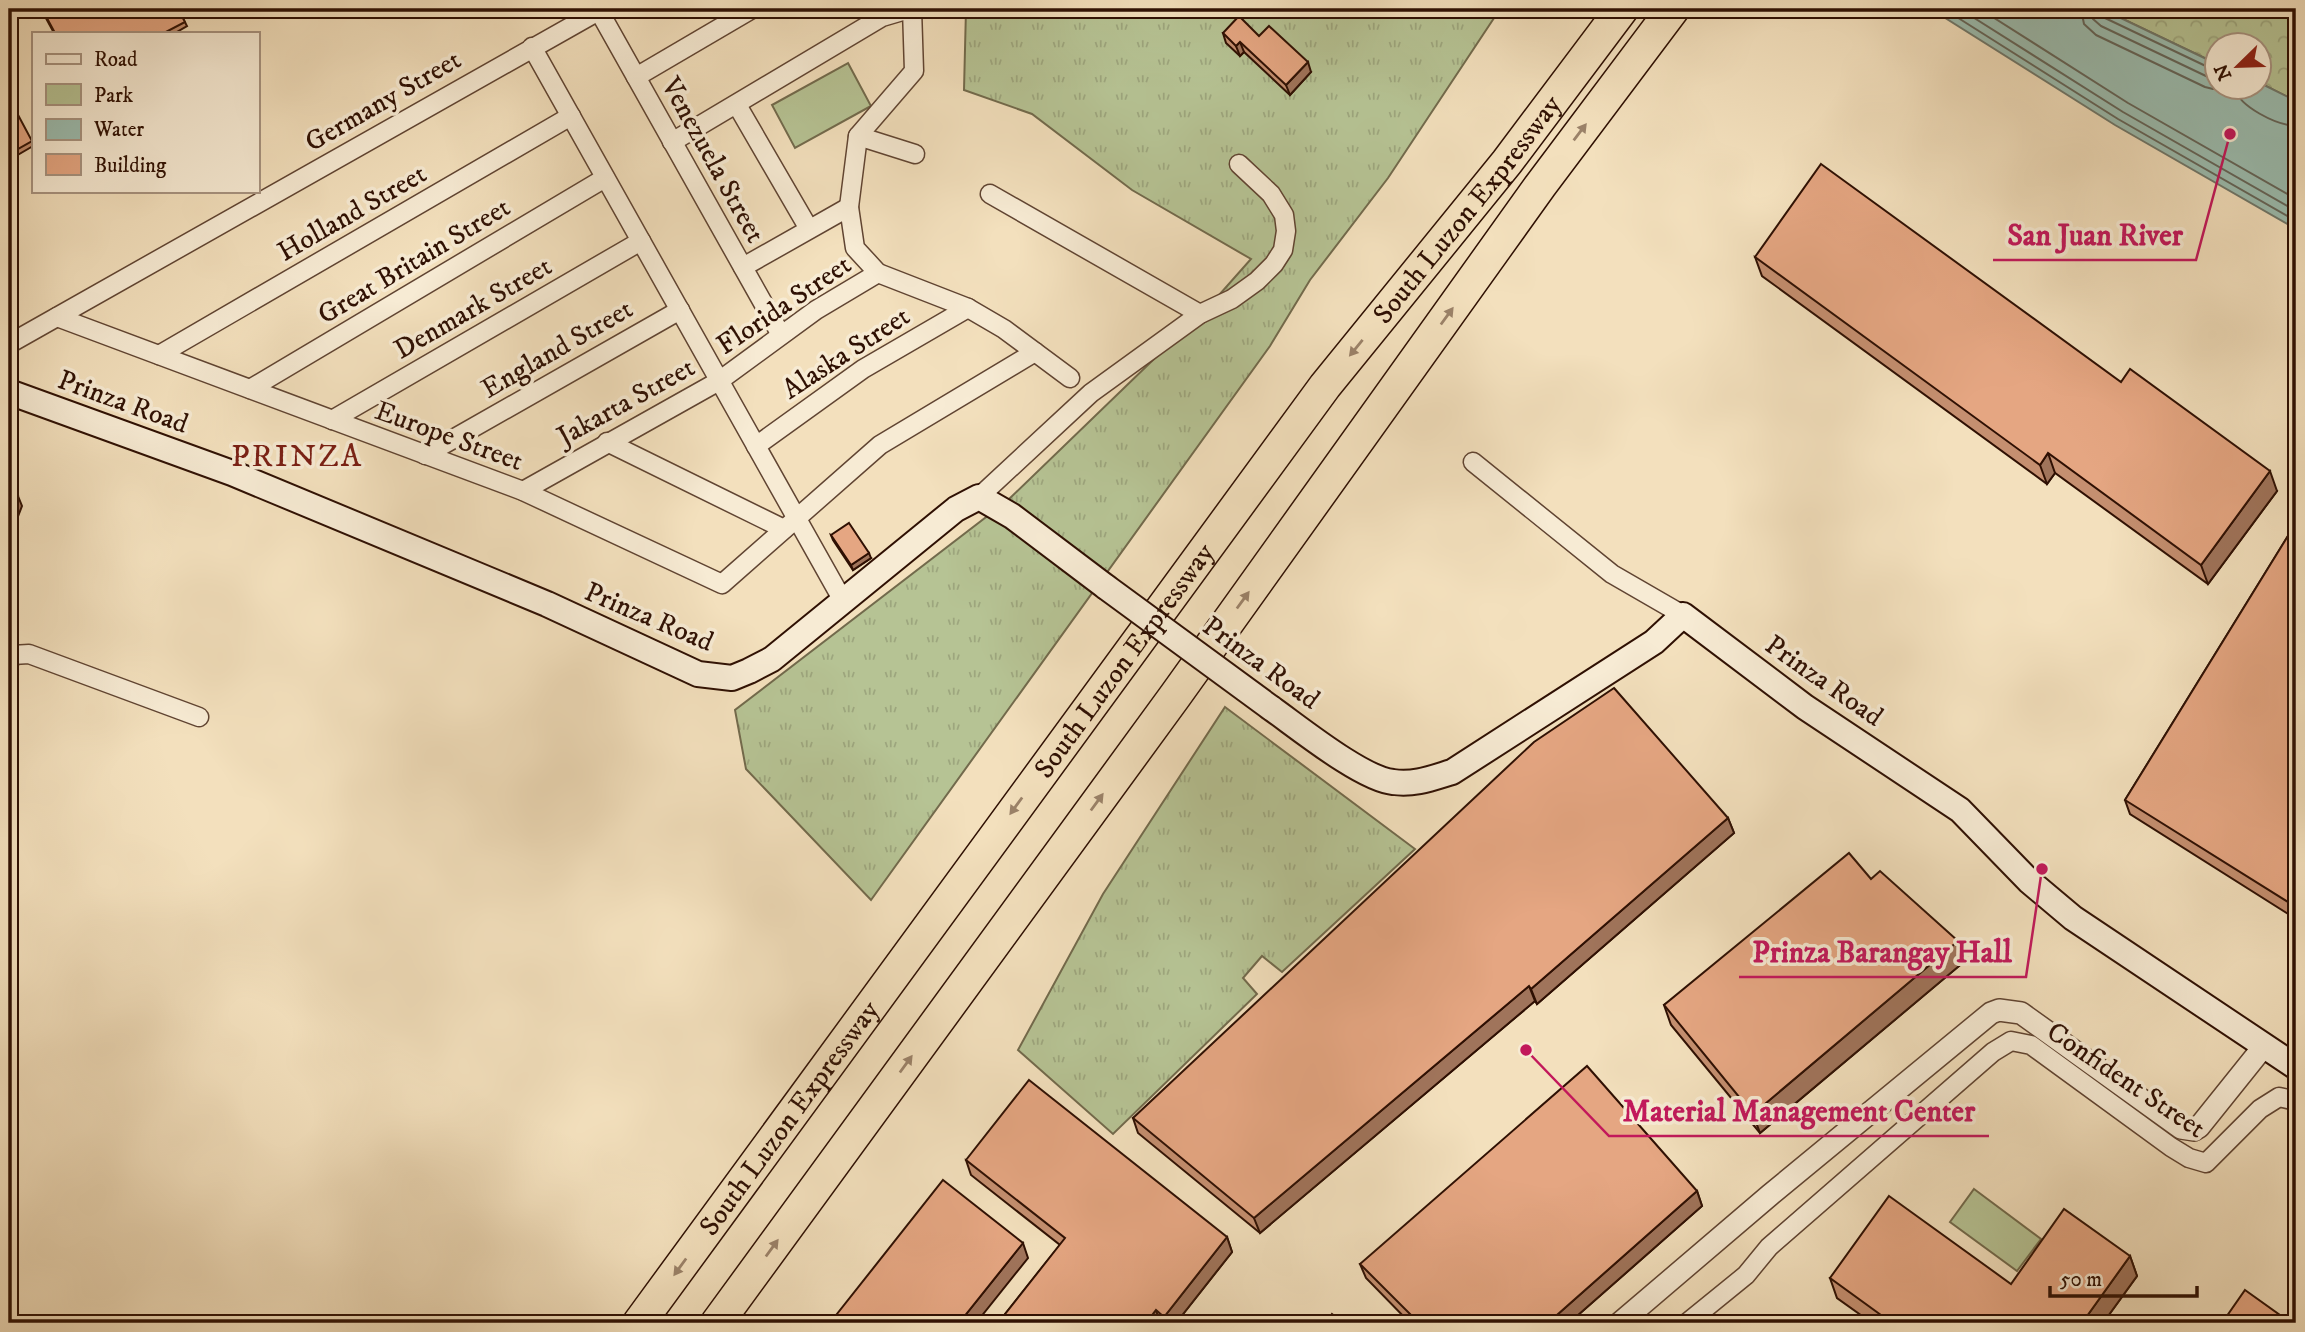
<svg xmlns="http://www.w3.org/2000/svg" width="2305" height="1332" font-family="'IM FELL DW Pica',serif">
<defs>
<pattern id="grass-tufts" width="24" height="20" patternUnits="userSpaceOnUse" patternTransform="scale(1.75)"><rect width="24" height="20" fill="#b6c394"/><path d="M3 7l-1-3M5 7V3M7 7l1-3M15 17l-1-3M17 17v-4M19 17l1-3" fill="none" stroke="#9da67e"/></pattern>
<pattern id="forest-crowns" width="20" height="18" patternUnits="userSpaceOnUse" patternTransform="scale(1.75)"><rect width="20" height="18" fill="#b6c394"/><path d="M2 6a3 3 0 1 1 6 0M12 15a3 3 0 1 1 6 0" fill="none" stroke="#9da67e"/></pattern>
</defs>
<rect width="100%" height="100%" fill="#f3e0bd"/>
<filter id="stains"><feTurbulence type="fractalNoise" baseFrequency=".00286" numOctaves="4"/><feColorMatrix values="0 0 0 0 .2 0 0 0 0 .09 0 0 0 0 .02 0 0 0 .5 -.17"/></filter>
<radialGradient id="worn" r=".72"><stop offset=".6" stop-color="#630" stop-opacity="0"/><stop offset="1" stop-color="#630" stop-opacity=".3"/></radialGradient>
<g fill="url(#grass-tufts)" stroke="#726a4c" stroke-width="2">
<polygon points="966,9 1500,9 1388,178 1310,280 1270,346 871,900 746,769 735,710 1007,501 1212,303 1251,259 1132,190 1032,114 964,90"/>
<polygon points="1225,707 1415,849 1282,972 1262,956 1243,978 1257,994 1113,1134 1018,1050 1103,894"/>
</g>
<polygon fill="url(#forest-crowns)" stroke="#726a4c" stroke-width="2" points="2102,9 2296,9 2296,101 2260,83 2260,46 2218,46 2217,64"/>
<g fill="#b6c394" stroke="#726a4c" stroke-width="2">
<polygon points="848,63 871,106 795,148 772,105"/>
<polygon points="1974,1189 2041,1239 2017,1271 1950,1222"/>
</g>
<polygon fill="#9bbdb0" stroke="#70786b" stroke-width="2" points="1931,9 2102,9 2217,64 2218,88 2260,88 2260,83 2296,101 2296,229 2115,125"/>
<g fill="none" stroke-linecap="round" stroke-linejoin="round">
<g stroke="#65665a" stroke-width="2">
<polyline points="1944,9 2118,119 2296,221"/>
<polyline points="1960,9 2123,112 2296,211"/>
<polyline points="1980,9 2128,103 2296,199"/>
<polyline points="2081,9 2084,24 2096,35 2205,87 2213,89 2224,88"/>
<polyline points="2091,9 2093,19 2101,26 2208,77 2218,78"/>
<polyline points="2100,9 2101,14 2105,18 2212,69 2218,69"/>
<path d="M2234,88C2240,107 2276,125 2296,126"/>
</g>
<defs>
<g id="minor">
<polyline points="912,9 914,71 858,136 849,207 855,248 878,273 968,308 1004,329 1070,378"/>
<polyline points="599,11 781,335"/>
<polyline points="532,47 842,599"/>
<polyline points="636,77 752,9"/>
<polyline points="737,105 809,229"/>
<polyline points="858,136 915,154"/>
<polyline points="672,142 882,17 909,9"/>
<polyline points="990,194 1200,314"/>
<polyline points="743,267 849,207"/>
<polyline points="57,317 523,491 722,584 880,445 1035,352"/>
<polyline points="9,344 602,9"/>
<polyline points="159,355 571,116"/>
<polyline points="250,389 605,178"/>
<polyline points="332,420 641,241"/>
<polyline points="607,442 784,529"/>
<polyline points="756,446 863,369 968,308"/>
<polyline points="425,455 680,310"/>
<polyline points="1473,462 1612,574 1683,615"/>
<polyline points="523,491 719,381 816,310 878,273"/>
<polyline points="979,497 1091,393 1200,314 1232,299 1257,281 1274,264 1283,250 1286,231 1284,215 1271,194 1239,164"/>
<polyline points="9,663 12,655 29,654 199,717"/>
<polyline points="1687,1323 1746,1275 1769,1247 1993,1052 2011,1041 2031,1045 2171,1147 2189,1158 2206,1163 2260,1109 2279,1097 2296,1101"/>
</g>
<polyline id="tertiary" points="1620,1323 1770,1195 1991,1013 1999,1010 2021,1013 2181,1128 2194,1130 2199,1127 2264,1046"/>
<g id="secondary">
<polyline points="9,392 232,473 547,604 698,674 732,678 749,671 772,659 956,509 979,497 1012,516 1106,587"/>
<path d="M1271,708C1298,727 1362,779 1393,782C1415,785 1432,778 1452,772L1654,642L1683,615L1805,707L1960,810L2029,881L2073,918L2296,1067"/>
</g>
<g id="motorway">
<path id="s1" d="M639,1323L1325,386L1507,162L1622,9"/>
<polyline points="717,1323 1175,696 1540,186 1673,9"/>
</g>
</defs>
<use href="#minor" stroke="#604432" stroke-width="21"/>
<use href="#tertiary" stroke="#604432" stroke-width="24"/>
<use href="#secondary" stroke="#2f1003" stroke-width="28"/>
<use href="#motorway" stroke="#2f1003" stroke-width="35"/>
<use href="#minor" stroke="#f7ebd4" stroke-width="18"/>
<use href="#tertiary" stroke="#f7ebd4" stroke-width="21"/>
<use href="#secondary" stroke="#f7ebd4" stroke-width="24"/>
<use href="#motorway" stroke="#f3e0bd" stroke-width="32"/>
<defs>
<polyline id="secondary-bridge" points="1106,587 1271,708"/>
</defs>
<use href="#secondary-bridge" stroke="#2f1003" stroke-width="28" stroke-linecap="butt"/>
<use href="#secondary-bridge" stroke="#f7ebd4" stroke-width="24"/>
</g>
<g fill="#c58f70" stroke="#2f1003" stroke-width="2">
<polygon points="41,9 178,9 187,26 175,33 54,33"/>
<polygon points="1223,33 1259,36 1311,72 1290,95 1244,52 1240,56 1226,43"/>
<polygon points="9,117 32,141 33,145 33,146 9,160"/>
<polygon points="1755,257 2121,382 2277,491 2208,584 2055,473 2047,484 1762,276"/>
<polygon points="2296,523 2296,919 2130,814 2125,800"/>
<polygon points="831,535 871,558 853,570 833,540"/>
<polygon points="1728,818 1734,833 1537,1004 1535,1001 1260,1233 1138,1133 1133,1118"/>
<polygon points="1871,879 1958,941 1965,961 1760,1133 1671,1025 1664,1005"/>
<polygon points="966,1160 1227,1237 1232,1252 1176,1323 998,1323 1060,1245 971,1175"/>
<polygon points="1697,1191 1702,1206 1569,1323 1410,1323 1366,1278 1360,1264"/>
<polygon points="2130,1256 2137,1276 2103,1323 1872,1323 1837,1298 1830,1278 2011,1284"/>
</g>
<g fill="#a0745b" stroke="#2f1003" stroke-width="2">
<polygon points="1240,42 1244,52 1240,56 1236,46"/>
<polygon points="1308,62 1311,72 1290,95 1286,85"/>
<polygon points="2048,453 2055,473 2047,484 2040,465"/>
<polygon points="2270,471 2277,491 2208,584 2201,565"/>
<polygon points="18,496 22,506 12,532 9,524 9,519"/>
<polygon points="869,553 871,558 853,570 851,565"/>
<polygon points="1728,818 1734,833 1537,1004 1531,989"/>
<polygon points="1958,941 1965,961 1760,1133 1753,1114"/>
<polygon points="1529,986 1535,1001 1260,1233 1254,1218"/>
<polygon points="1697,1191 1702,1206 1569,1323 1550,1323 1549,1322"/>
<polygon points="1227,1237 1232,1252 1176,1323 1167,1323 1164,1317"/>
<polygon points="1023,1243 1028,1258 976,1323 959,1323"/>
<polygon points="2130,1256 2137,1276 2103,1323 2082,1323"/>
<polygon points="1156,1310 1160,1323 1146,1323"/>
<polygon points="1545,1317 1547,1323 1537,1323"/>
</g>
<g fill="#e5a682" stroke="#2f1003" stroke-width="2">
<polygon points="42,9 178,9 185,22 164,33 55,33"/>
<polygon points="1239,16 1259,36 1269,26 1308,62 1286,85 1240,42 1236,46 1223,33"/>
<polygon points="17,113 32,141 9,154 9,117"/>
<polygon points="1821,164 2121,382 2130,369 2270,471 2201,565 2048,453 2040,465 1755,257"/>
<polygon points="9,492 18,496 9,519"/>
<polygon points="849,523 869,553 851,565 831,535"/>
<polygon points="2296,523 2296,907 2125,800"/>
<polygon points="1614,688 1728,818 1531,989 1529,986 1254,1218 1133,1118 1534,742"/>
<polygon points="1849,853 1871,879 1880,871 1958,941 1753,1114 1664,1005"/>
<polygon points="1587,1066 1697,1191 1549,1322 1545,1317 1537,1323 1419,1323 1360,1264"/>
<polygon points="1029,1080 1227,1237 1164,1317 1156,1310 1146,1323 998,1323 1065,1238 966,1160"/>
<polygon points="943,1180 1023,1243 959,1323 839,1323 833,1319"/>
<polygon points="1889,1196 2011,1284 2064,1209 2130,1256 2082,1323 1892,1323 1830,1278"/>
<polygon points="2245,1290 2291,1323 2222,1323"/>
<polygon points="1332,1314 1344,1323 1326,1323"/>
</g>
<defs><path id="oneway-solid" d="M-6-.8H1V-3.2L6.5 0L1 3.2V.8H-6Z" transform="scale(1.75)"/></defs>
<g fill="#9b8269">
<use href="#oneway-solid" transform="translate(1580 132) rotate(-53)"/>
<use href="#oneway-solid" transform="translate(1447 316) rotate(-54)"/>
<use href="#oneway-solid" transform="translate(1356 348) rotate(129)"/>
<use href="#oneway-solid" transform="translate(1243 600) rotate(-54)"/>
<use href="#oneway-solid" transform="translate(1097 802) rotate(-54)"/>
<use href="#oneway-solid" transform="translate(1016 806) rotate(126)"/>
<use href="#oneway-solid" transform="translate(906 1064) rotate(-54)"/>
<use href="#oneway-solid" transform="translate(772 1248) rotate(-54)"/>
<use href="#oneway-solid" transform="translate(680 1267) rotate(126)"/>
</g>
<g text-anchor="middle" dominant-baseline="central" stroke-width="7" stroke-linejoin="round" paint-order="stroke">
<g font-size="28" fill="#2f1003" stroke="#f7ebd4">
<text transform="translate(383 101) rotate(-30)">Germany Street</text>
<text transform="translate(713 160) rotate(61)">Venezuela Street</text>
<text stroke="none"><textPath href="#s1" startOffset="1388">South Luzon Expressway</textPath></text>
<text transform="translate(352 213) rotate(-30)">Holland Street</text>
<text transform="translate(414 261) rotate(-31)">Great Britain Street</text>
<text transform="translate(784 305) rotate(-34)">Florida Street</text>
<text transform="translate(473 308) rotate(-30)">Denmark Street</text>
<text transform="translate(557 349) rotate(-30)">England Street</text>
<text transform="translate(846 353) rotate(-33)">Alaska Street</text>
<text transform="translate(123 402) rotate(20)">Prinza Road</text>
<text transform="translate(626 402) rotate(-29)">Jakarta Street</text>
<text transform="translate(449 436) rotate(20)">Europe Street</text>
<text transform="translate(649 617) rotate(23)">Prinza Road</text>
<text stroke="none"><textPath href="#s1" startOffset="821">South Luzon Expressway</textPath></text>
<text transform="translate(1261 663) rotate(36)">Prinza Road</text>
<text transform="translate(1824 681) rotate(35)">Prinza Road</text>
<text transform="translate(2126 1080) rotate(34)">Confident Street</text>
<text stroke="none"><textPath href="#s1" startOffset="254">South Luzon Expressway</textPath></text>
</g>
<g font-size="32" letter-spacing="2" fill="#7a1f14" stroke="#f7ebd4">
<text x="297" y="457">PRINZA</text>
</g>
</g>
<path fill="none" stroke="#c2185b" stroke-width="2.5" d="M2230 134L2196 260H1993M2042 869L2026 977H1739M1526 1050L1609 1136H1989"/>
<g fill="#c2185b" stroke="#f7ebd4" stroke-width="2.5">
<circle cx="2230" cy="134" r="7"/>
<circle cx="2042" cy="869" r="7"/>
<circle cx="1526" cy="1050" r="7"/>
</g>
<g font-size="30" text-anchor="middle" font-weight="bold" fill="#c2185b" stroke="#f7ebd4" stroke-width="7" stroke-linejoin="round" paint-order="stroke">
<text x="2095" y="245">San Juan River</text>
<text x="1882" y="962">Prinza Barangay Hall</text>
<text x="1799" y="1121">Material Management Center</text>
</g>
<rect width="2305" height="1332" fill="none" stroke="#f3e0bd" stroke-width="35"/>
<rect x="10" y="10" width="2284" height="1311" fill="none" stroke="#2f1003" stroke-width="3.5"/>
<rect x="18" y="18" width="2270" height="1297" fill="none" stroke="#2f1003" stroke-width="2"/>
<rect x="32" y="32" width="228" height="161" fill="#f7ebd4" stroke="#a79380" stroke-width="2"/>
<rect x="46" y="54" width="35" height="10" fill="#f7ebd4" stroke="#a79380" stroke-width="2"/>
<text x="94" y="66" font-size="21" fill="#2f1003">Road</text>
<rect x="46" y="84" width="35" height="21" fill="#b6c394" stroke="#a79380" stroke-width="2"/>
<text x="94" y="102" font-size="21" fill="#2f1003">Park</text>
<rect x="46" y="119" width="35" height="21" fill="#9bbdb0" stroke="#a79380" stroke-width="2"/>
<text x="94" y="136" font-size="21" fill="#2f1003">Water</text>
<rect x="46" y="154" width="35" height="21" fill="#e5a682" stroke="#a79380" stroke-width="2"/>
<text x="94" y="172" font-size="21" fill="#2f1003">Building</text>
<g transform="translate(2238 66) rotate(247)"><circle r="33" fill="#f7ebd4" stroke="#a79380" stroke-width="2"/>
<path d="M0-5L12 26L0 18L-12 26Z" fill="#8f2418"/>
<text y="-10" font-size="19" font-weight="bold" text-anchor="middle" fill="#2f1003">N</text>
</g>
<path d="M2050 1286v10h147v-10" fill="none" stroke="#2f1003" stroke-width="3.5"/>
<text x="2060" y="1286" font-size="21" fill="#2f1003" stroke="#f7ebd4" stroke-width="5" paint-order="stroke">50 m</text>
<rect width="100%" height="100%" filter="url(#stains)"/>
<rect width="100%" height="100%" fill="url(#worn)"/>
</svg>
